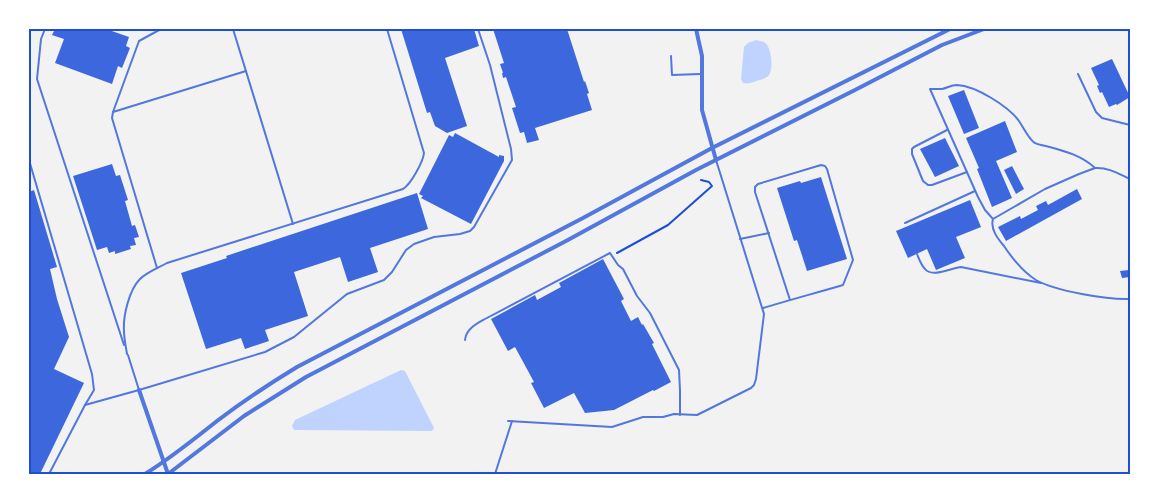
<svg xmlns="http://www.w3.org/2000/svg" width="1159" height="503" font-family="'Source Sans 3',sans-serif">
<rect width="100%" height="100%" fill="#f2f2f2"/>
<g fill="#bfd3fe">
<path d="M756,40C758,41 762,41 764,42C771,45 774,68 769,75C766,79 759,80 754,82C750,83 748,84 743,83L741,79L744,47L748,43Z"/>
<polygon points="401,370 405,371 434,428 432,431 294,430 292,426 295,420"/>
</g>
<g fill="#3d67dc">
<polygon points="55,29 106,29 129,37 126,46 130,48 122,68 118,66 112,84 55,63 64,39 52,35"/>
<polygon points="401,29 474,29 479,46 445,58 467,126 447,133 435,126 430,112 427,113"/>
<polygon points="493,29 567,29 584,82 585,81 589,93 587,94 592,110 535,128 539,140 527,143 524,132 520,133 512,108 516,107 506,77 503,78 502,73 503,73 500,64 504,63"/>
<polygon points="1112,59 1130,97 1117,105 1116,104 1109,107 1102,92 1100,93 1097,86 1099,85 1091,68"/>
<polygon points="964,90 979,128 964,134 948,96"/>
<polygon points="1005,121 1017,152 996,161 1012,198 992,207 977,169 979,168 966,138"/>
<polygon points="455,133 499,157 499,155 504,156 504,161 471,224 421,198 423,196 419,194 449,135 453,137"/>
<polygon points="945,138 959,166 935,177 920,149"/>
<polygon points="112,164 116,176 120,175 128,200 125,201 132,226 135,225 139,237 134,238 136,245 130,246 131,249 115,254 115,251 109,253 107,247 97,250 73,176"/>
<polygon points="1012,166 1024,189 1016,194 1004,170"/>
<polygon points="821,177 847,259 807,271 797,240 794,241 777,188 800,181 801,183"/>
<polygon points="1077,189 1082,199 1006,241 998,227 1020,216 1021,219 1038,210 1036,206 1046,201 1048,205"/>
<polygon points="34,190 57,267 50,269 57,299 69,337 54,369 84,383 40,474 29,474 29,192"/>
<polygon points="417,193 428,229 370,248 378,272 348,282 340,257 294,272 308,316 265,330 269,341 245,349 241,338 206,349 181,273 227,258 226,256"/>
<polygon points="970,200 981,227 956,237 965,258 936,270 927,249 908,258 896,231"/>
<polygon points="603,259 624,299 621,301 631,321 638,317 642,325 643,324 654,343 652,344 671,382 654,391 653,390 614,410 585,413 574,393 544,408 531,383 534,382 515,347 508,351 491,319 535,295 537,300 561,287 559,283"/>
<polygon points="1129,270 1130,277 1122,278 1120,271"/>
</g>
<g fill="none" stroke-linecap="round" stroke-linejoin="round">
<polyline stroke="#1d4ed8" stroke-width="2" points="617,253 668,225 712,186 709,182 701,180"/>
<g stroke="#5277de" stroke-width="2">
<polyline points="45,29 41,39 37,79 124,345"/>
<polyline points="233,29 293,224"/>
<polyline points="671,56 672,75 700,74"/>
<polyline points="1078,74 1096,112 1102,118 1130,125"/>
<polyline points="113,112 246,71"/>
<polyline points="947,130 914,147 912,149 912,154 923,181 928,185 932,185 967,172"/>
<polyline points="29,160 92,374 94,390 85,405"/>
<path d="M1095,168C1108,167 1119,174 1130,179"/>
<path d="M993,219L1045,189L1079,174L1095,168C1081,155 1064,151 1046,146C1043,145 1038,145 1035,143C1030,141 1023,127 1019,121C1008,106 976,86 957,85C951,85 947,88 942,89C938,89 934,89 930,89L978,197L985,210L993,219C990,229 998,239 1004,246C1012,258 1023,272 1036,280C1055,291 1108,300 1130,299"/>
<polyline points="905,223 975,191"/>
<polyline points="740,239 769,233"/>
<path d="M917,254C919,259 921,265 925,269C932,278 951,268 961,267L1041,283"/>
<polyline points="157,268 112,118 113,112 139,41 161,29"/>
<path d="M763,308C789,300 816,293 843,285L853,260L827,169L825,166L821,165L758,184L755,187V192L790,300"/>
<path d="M465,340C466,329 476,324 485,319L610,253L618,265L623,269L637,296L650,313L679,370L680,391V415"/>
<path d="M127,354C126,347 124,339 124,331C123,316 129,290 140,279C147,272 158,268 167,263L403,189C411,184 423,162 424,153L387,29"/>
<polyline points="128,355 139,390"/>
<polyline points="508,421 612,427 643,417 663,417 674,414 697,415 751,388 754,385 756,379 764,314 716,160"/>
<polyline points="49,474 85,405 139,390 265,352 294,337 347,294 384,280 392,272 406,250 414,244 434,237 460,234 470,231 474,227 512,160 511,149 490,65 478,29"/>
<polyline points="495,474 512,421"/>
</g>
<g stroke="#5277de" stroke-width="4">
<polyline points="696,29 702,56 702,110 716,160"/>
<polyline points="139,390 168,474"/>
<path d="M145,474C171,458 193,440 217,421C242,402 269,384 297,367L583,218L712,148L950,29"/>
<polyline points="168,474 244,416 306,377 566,241 696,170 855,90 942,45 984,29"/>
</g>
</g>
<rect width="1159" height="503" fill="none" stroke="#ffffff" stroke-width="60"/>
<rect x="30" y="30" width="1099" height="443" fill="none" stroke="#1d4ed8" stroke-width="2"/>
</svg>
